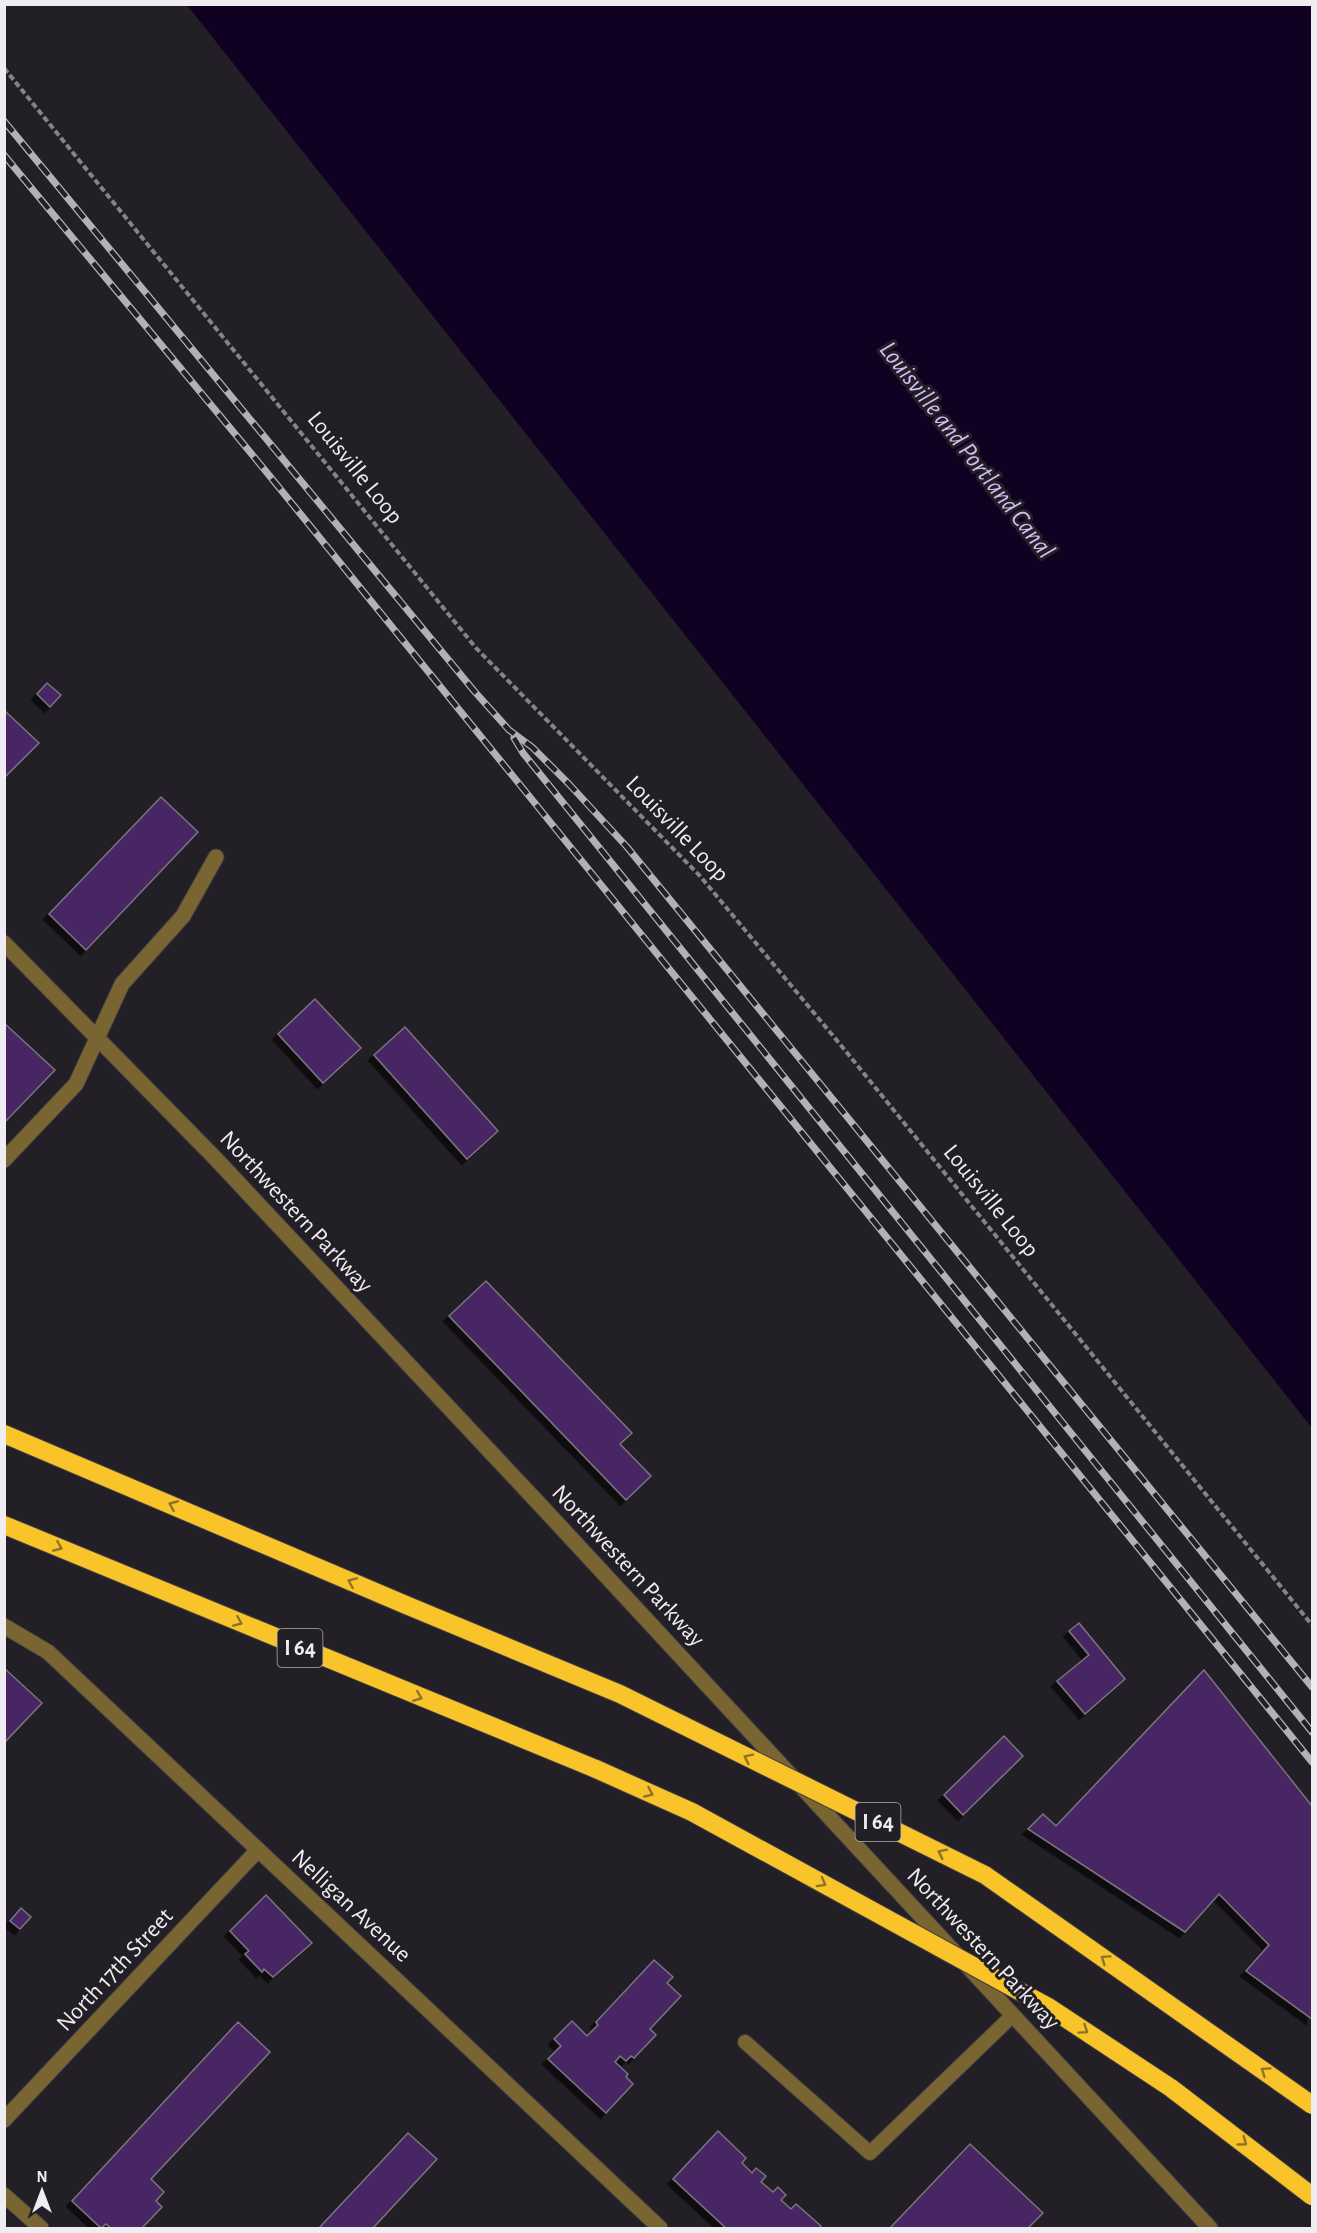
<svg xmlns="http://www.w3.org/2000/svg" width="1317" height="2233" font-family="'Alegreya Sans',sans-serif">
<defs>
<filter id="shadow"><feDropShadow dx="-5.5" dy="5.5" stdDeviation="0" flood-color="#0009"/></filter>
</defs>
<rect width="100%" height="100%" fill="#221f26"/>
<polygon fill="#100021" points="187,5 1312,5 1312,1428"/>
<g fill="#462763" stroke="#78757d" stroke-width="1.5" filter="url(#shadow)">
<polygon points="47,683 61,695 50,707 37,694"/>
<polygon points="6,712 39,743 4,778 4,714"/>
<polygon points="161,797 198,832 86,950 49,914"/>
<polygon points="315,999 361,1048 323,1083 278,1034"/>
<polygon points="4,1023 55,1070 4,1123"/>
<polygon points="405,1027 498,1131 467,1159 374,1055"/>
<polygon points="486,1281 632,1433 620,1444 651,1476 626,1500 449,1316"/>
<polygon points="1079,1623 1125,1679 1085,1714 1057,1681 1089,1655 1069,1631"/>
<polygon points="4,1668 42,1703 4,1743"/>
<polygon points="1204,1670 1312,1806 1312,2019 1246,1971 1269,1945 1219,1894 1185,1932 1028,1829 1043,1814 1056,1826"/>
<polygon points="1004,1736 1023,1756 963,1815 944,1795"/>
<polygon points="266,1895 312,1943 273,1977 264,1969 262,1972 245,1954 249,1951 230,1931"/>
<polygon points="21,1908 31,1917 20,1929 10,1921"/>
<polygon points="654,1960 673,1977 667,1983 681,1996 650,2029 656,2035 634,2058 631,2056 626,2061 620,2056 615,2062 628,2074 626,2077 633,2084 606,2113 548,2059 561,2046 554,2039 572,2021 587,2036 598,2025 596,2022"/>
<polygon points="238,2022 270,2052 151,2179 164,2192 156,2201 162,2207 142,2228 111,2228 106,2224 101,2228 72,2201"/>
<polygon points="718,2131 746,2158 742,2163 752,2173 756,2168 766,2176 761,2182 773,2192 778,2187 786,2195 781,2200 791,2209 796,2204 821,2226 819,2228 726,2228 673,2179"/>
<polygon points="408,2133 437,2159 373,2228 319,2228"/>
<polygon points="970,2144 1043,2213 1028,2228 890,2228"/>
</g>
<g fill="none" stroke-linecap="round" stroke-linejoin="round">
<defs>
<polyline id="service" points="745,2042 870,2153 1013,2015"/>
<g id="minor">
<polyline points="4,943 215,1158 544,1509 1210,2228"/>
<polyline points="4,1160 76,1084 122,984 183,916 216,857"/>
<polyline points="4,1626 48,1652 660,2228"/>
<polyline points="4,2120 258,1850"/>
<polyline points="4,2195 41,2228"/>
</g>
<g id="motorway">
<polyline points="4,1434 406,1605"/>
<polyline points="4,1525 596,1769"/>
</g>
</defs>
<use href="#service" stroke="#3f3c43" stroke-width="16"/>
<use href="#minor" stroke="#3f3c43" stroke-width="17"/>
<use href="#motorway" stroke="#3f3c43" stroke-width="20"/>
<polyline stroke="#858389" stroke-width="4" stroke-dasharray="6 3" stroke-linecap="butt" points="4,68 476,648 700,876 844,1049 1312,1625"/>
<use href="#service" stroke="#796532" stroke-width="14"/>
<use href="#minor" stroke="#796532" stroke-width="15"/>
<use href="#motorway" stroke="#f9c42a" stroke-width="18"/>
<defs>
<g id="rail">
<polyline points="4,121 475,692 509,730 532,747 568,783 627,847 1312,1687"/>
<polyline points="4,155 264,469 1312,1762"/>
<polyline points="514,738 523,753 1312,1732"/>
</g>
</defs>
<use href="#rail" stroke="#b3b0b6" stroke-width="7"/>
<use href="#rail" stroke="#221f26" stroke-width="4.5" stroke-dasharray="14" stroke-linecap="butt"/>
<defs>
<g id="motorway-bridge">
<polyline points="406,1605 620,1694 985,1875 1312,2105"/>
<polyline points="596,1769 692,1812 1050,2008 1171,2088 1312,2196"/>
</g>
</defs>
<use href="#motorway-bridge" stroke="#3f3c43" stroke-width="20" stroke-linecap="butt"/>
<use href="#motorway-bridge" stroke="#f9c42a" stroke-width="18"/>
</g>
<defs><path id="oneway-chevron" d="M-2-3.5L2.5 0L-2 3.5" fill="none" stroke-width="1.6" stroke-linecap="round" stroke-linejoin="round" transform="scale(1.5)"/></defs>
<g stroke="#8e7228">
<use href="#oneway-chevron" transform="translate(173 1505) rotate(-157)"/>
<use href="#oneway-chevron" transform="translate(58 1547) rotate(23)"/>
<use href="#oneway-chevron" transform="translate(352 1582) rotate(-157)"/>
<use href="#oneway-chevron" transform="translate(238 1622) rotate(23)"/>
<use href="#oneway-chevron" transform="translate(418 1697) rotate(22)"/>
<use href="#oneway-chevron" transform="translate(748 1758) rotate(-154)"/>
<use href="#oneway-chevron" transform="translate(649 1793) rotate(24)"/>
<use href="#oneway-chevron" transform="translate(942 1853) rotate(-154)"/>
<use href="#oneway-chevron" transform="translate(822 1883) rotate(29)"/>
<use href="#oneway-chevron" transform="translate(1105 1959) rotate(-145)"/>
<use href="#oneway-chevron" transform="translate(1084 2030) rotate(34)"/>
<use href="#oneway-chevron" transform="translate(1265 2071) rotate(-145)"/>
<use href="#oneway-chevron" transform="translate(1243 2142) rotate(36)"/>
</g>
<g text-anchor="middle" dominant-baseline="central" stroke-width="6" stroke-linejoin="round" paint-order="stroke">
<g fill="#221f26" stroke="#b2afb5" stroke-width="1.5">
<rect x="277.5" y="1629" width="45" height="38" rx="4.5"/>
<rect x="855.5" y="1803" width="45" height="38" rx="4.5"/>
</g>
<g font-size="22" font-weight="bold" fill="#efedf2">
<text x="300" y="1648">I 64</text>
<text x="878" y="1822">I 64</text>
</g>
<g font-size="24" fill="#efedf2" stroke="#221f26">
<text transform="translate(355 468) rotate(51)">Louisville Loop</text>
<text transform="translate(677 829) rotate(46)">Louisville Loop</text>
<text transform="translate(991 1201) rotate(51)">Louisville Loop</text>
<text transform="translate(296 1212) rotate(47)">Northwestern Parkway</text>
<text transform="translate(628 1566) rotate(47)">Northwestern Parkway</text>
<text transform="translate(351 1906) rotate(43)">Nelligan Avenue</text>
<text transform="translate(983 1949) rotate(47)">Northwestern Parkway</text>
<text transform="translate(115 1970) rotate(-47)">North 17th Street</text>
</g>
<g font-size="26" font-style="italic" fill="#d4bbf2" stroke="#221f26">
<text transform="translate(967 450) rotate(52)">Louisville and Portland Canal</text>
</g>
</g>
<rect width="1317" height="2233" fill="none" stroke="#efedf2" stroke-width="12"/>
<g transform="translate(42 2191)" stroke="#221f26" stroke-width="4.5" paint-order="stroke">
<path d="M0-4.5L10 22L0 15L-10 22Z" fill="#efedf2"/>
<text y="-9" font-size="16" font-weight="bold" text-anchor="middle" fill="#efedf2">N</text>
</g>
</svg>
